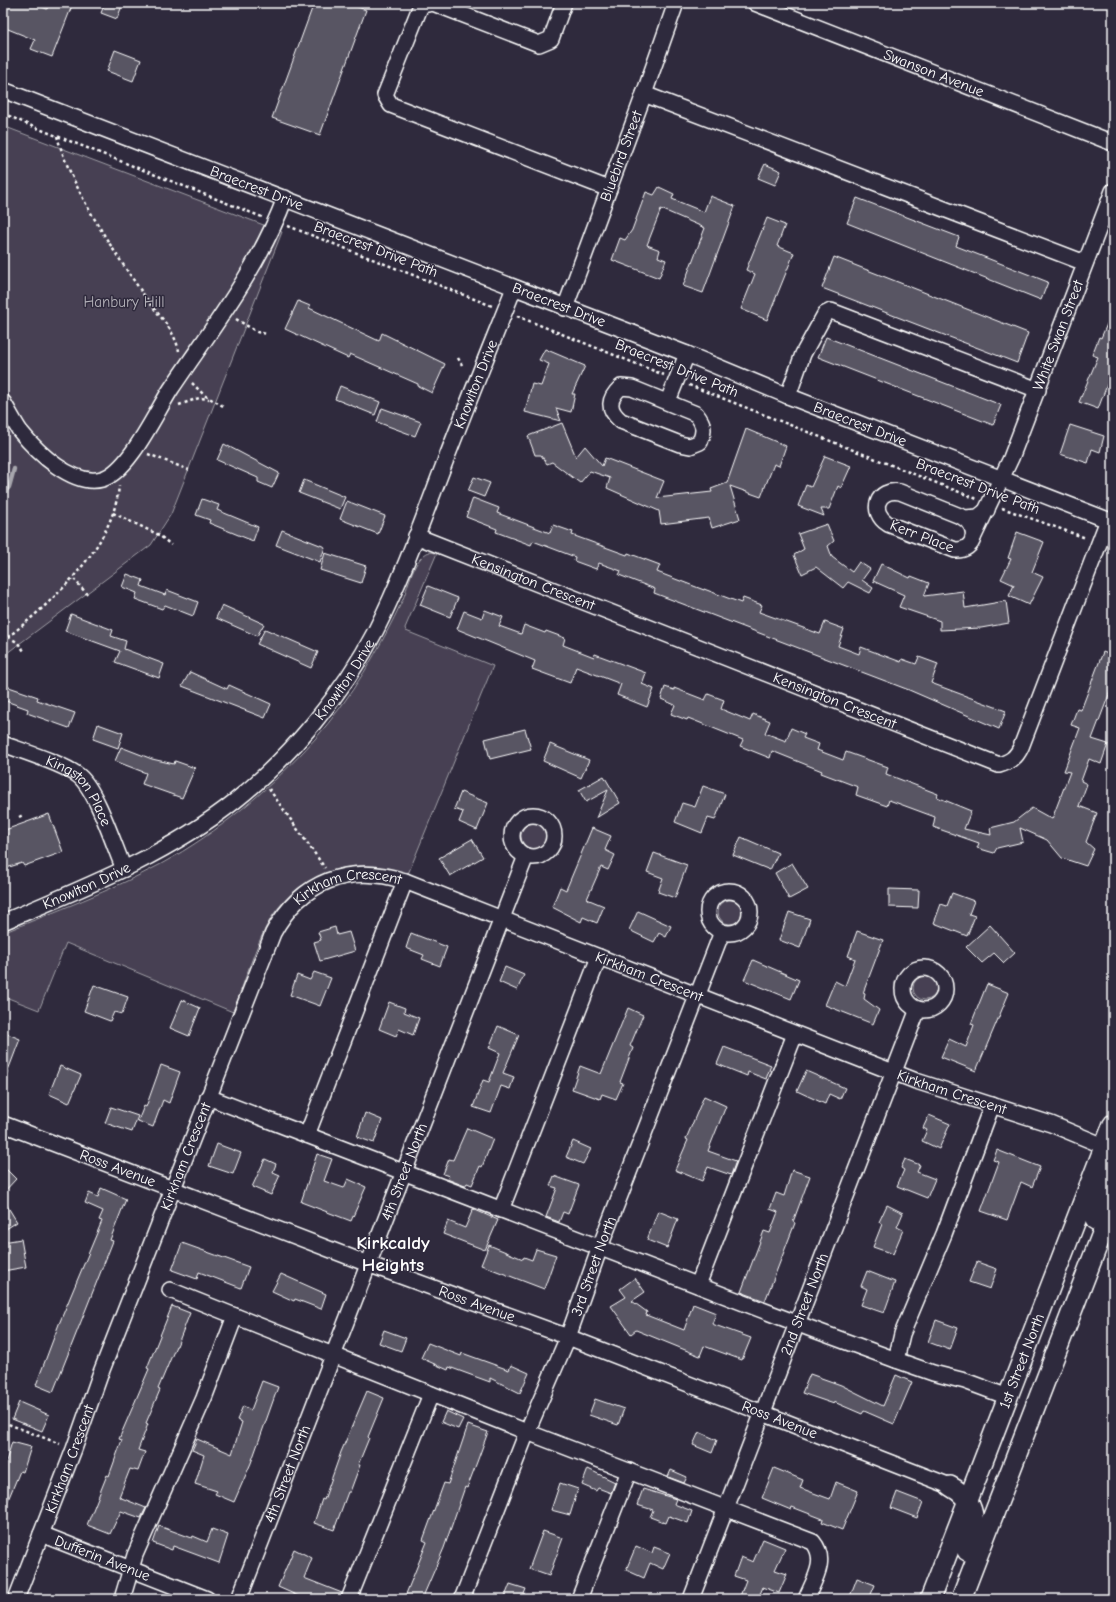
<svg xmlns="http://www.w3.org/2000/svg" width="1116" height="1602" font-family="'Comic Neue',sans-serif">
<rect width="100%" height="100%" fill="#2f2a3d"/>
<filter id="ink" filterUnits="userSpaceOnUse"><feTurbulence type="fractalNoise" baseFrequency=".025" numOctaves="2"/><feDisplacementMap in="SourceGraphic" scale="8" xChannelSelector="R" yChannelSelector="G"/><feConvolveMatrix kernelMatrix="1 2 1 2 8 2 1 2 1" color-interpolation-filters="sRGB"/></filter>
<g filter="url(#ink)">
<g fill="#464152" stroke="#a2a0a8">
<polygon points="3,126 282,232 171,514 151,545 3,656"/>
<path d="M429,552L437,553L405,628L406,631L493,666L408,874C395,872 383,866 369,866C330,864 292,885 271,918C256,943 244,984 233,1012L66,943L39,1010L3,996V933C55,911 111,891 161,864C219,832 270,789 315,739C351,698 380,649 403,599C409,584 413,559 429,552Z"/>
<circle cx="534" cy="836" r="13"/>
<circle cx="730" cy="912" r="12"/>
<circle cx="925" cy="988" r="12"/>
</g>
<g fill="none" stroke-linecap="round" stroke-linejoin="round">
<polyline stroke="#a7a6ad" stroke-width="4.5" points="3,494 9,487 14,469"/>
</g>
<g fill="#595564" stroke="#fff">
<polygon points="3,3 31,3 47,9 49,3 73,3 52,57 31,49 35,40 3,27"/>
<polygon points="105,3 123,3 117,19 101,13"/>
<polygon points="314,3 347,3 366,10 320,135 272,118"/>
<polygon points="115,50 141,60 133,81 107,71"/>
<polygon points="765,164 781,171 775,185 758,178"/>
<polygon points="659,187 674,194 672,199 704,212 710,196 735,206 703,293 683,286 705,228 661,209 647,245 660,250 658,257 666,260 659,278 612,260 620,238 625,240 632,230 646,192 654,195"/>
<polygon points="857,198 959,237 956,246 1048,282 1041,300 847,223"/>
<polygon points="767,218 785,225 777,246 794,253 767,320 741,309 755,274 746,270"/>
<polygon points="834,257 1028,333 1017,363 822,288"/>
<polygon points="298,301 310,306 309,308 379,341 382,333 445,364 432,393 418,386 418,384 350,354 348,358 285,329"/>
<polygon points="1113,310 1113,378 1110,377 1098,409 1079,402 1098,357 1092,355 1099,337 1101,338"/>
<polygon points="826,337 1001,405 993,425 818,357"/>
<polygon points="545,349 585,366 572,394 575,394 571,412 556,408 561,421 525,412 532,384 541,386 549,364 539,360"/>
<polygon points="340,386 380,402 375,415 335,399"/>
<polygon points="382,408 421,422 415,436 377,422"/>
<polygon points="562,423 576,457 585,446 602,466 605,458 664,481 657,498 712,492 711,489 727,483 746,429 786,446 779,466 774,464 761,497 730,486 740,519 712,528 709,518 661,524 659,511 607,488 610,478 590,471 580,483 552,462 547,464 541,455 535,455 528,436"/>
<polygon points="1070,425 1104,436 1100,452 1092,449 1088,463 1060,454"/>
<polygon points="224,444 279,473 272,488 258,482 258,478 217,460"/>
<polygon points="825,456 851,466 841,488 838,486 829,509 821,509 824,516 798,506 806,485 811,487"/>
<polygon points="474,477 490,483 484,497 468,491"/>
<polygon points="304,480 345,497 340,509 299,493"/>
<polygon points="473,498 499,508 497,513 550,533 553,525 573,532 572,535 627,555 628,553 660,565 657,572 704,590 704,589 741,603 743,598 762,605 759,612 820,634 825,622 844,629 838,646 859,654 861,647 901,662 902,659 916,664 919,657 938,664 931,683 1006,711 999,729 909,690 654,593 655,589 619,575 621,571 599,563 596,569 574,561 575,557 533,541 531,545 496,532 497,529 466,517"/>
<polygon points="202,499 219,505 217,510 258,527 253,541 209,523 210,520 196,515"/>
<polygon points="347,501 385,516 378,534 340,519"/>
<polygon points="827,524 834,541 828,546 832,557 852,572 859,562 870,569 862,580 873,588 870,593 848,582 843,588 816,567 802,574 794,555 804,549 798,534"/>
<polygon points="282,530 325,547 320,562 276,545"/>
<polygon points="1017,532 1044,542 1032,572 1043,577 1029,605 1009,596 1014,585 1001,579 1011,559 1008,558"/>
<polygon points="325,553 366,566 361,583 320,570"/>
<polygon points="881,564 910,578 911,576 929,583 924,596 963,591 965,608 1006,601 1009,623 981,628 940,630 940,621 899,607 904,595 873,581"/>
<polygon points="127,574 143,580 141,586 165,595 167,590 198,602 193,616 165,605 162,609 135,599 137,593 122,587"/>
<polygon points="428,586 458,598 450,617 420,605"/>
<polygon points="222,605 264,624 257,636 216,618"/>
<polygon points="485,610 503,617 499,626 521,634 524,625 545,633 546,631 565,638 563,645 594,657 595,654 646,673 642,684 654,689 647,707 617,695 621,684 576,667 570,683 532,669 535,661 457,629 464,611 482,618"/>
<polygon points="71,614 113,630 111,636 126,641 124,649 164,664 159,678 115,662 120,651 65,631"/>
<polygon points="265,629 318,652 311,668 257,644"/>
<polygon points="1103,652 1113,656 1113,684 1092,739 1108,744 1101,764 1089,759 1081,781 1087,784 1079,806 1097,813 1086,842 1094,849 1086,866 1062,858 1047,840 1020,828 1023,842 997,848 994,853 977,848 979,843 933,827 935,817 889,800 887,806 856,795 858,787 821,773 822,771 772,751 770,758 740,746 743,740 688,718 687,720 671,714 675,705 661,699 665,687 674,690 674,688 705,700 708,694 724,700 721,709 750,721 753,714 770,721 765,733 786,741 791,728 805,734 803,738 819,744 817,750 843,760 846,752 888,767 886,774 938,794 937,797 971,811 964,829 991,835 990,828 1014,822 1032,808 1052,819 1070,772 1064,771 1080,728 1071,725 1077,709 1081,710"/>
<polygon points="190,672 227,689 229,685 271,704 265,718 182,686"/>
<polygon points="3,685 38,697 37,700 75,713 69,728 27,713 28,709 3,700"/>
<polygon points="98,724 123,733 118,748 93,739"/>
<polygon points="525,729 531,749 490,759 485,739"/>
<polygon points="550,744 589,760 581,778 543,761"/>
<polygon points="121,747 152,759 174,764 175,761 195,768 182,798 142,784 146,773 115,761"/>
<polygon points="604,776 620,803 596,818 608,790 586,802 579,790"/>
<polygon points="703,786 725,794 715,820 708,818 702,833 675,822 682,803 695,807"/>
<polygon points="461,792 488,803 477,830 459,822 463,812 454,809"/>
<polygon points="49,814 63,852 24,866 22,863 3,869 3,837 7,835 5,830"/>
<polygon points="592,828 611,836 605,850 615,855 608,870 601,867 587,899 604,906 597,923 583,917 581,922 552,907 560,887 566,890"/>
<polygon points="741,837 778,853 770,870 733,855"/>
<polygon points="472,839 483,857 450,876 439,858"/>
<polygon points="654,853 687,865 675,898 658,892 663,878 647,872"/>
<polygon points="792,863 808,889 789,899 775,873"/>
<polygon points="889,889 919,890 918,908 889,907"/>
<polygon points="952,893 974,901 969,914 975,916 967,936 934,923 941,904 947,906"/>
<polygon points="638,911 671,926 666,937 659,933 654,942 629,930"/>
<polygon points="789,912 810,919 800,948 779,940"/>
<polygon points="990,925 1015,953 1004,963 994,953 982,963 966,947"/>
<polygon points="335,927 337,935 349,932 355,951 320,961 314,942 321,940 318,932"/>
<polygon points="857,931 883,940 863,993 865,994 864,999 879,1010 873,1024 825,1005 835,981 845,986 855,959 848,956"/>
<polygon points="411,933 447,947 440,966 422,959 424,955 406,948"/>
<polygon points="753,960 799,980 791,999 744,980"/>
<polygon points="505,967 524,975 517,990 499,982"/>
<polygon points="314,972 331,978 320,1006 290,995 297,975 310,980"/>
<polygon points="987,984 1009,993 976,1071 941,1057 949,1039 966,1047 974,1025 971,1024"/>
<polygon points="94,985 128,997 122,1014 114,1012 110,1021 84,1011"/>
<polygon points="182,1000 200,1008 189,1036 170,1028"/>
<polygon points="389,1002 405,1008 404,1012 419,1018 413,1035 399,1029 396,1036 379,1029"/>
<polygon points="628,1008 643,1015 630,1046 633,1048 620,1082 623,1083 616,1099 602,1094 600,1099 572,1089 580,1066 601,1074"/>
<polygon points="498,1026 519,1035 503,1073 514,1077 510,1089 501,1086 491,1113 473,1107 483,1080 489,1082 500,1053 489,1048"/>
<polygon points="3,1032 20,1039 4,1081 3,1081"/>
<polygon points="724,1047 771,1065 766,1079 748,1072 747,1076 717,1064"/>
<polygon points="161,1065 180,1072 169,1103 163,1100 153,1127 138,1121 144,1106 146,1107"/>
<polygon points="60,1066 81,1075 69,1103 49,1094"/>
<polygon points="806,1071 845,1088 840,1099 829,1094 825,1104 797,1091"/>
<polygon points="704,1096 726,1106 708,1151 736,1161 731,1175 708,1167 702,1181 675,1170 688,1140 686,1139"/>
<polygon points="111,1107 138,1116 132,1132 105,1123"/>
<polygon points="365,1113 382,1120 374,1143 357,1137"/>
<polygon points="929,1115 950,1124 939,1149 922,1141 927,1130 923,1128"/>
<polygon points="467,1128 493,1139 482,1167 480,1166 472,1185 467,1183 465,1186 447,1179 449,1176 443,1174 449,1159 453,1160"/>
<polygon points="573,1141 591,1149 583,1164 566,1157"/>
<polygon points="217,1144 241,1153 233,1174 209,1166"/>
<polygon points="997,1150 1040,1167 1032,1187 1021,1182 1007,1220 981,1211 999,1162 993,1160"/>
<polygon points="317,1154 332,1159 324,1181 344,1188 348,1179 366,1187 351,1221 301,1202"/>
<polygon points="265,1159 276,1164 273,1172 280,1175 271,1195 252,1187"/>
<polygon points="905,1159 920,1165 917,1172 935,1179 927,1198 897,1186 904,1170 901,1168"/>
<polygon points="3,1166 16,1179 3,1193"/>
<polygon points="792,1170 810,1176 793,1222 795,1223 765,1301 741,1292 764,1231 770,1233 778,1212 770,1209 776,1193 784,1196"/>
<polygon points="554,1176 579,1185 568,1214 563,1212 559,1222 546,1217 557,1188 550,1186"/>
<polygon points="101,1188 126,1199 110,1240 113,1241 53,1392 36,1385 59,1324 102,1221 99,1220 103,1211 85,1203 89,1193 98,1197"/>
<polygon points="3,1199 17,1222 3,1231"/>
<polygon points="887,1205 903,1213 897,1227 903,1230 893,1254 873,1247 882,1224 879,1222"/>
<polygon points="473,1209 498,1220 485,1250 443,1234 448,1221 465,1228"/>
<polygon points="658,1211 678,1219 667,1248 647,1240"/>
<polygon points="21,1239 26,1267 3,1271 3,1242"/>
<polygon points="182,1243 249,1267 241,1288 199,1272 197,1279 172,1270"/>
<polygon points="489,1245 523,1259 524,1257 532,1260 536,1249 556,1255 544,1289 481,1265"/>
<polygon points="977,1262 997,1269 990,1289 969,1282"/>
<polygon points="867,1271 895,1282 884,1313 861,1305 867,1289 861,1286"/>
<polygon points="281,1274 326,1294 321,1309 295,1299 294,1301 272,1291"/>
<polygon points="635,1278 645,1292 632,1301 647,1312 646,1315 684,1330 693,1304 716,1313 712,1324 751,1338 742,1360 704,1346 700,1356 636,1330 631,1334 611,1306 626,1297 620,1289"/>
<polygon points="172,1306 190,1313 177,1346 176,1346 158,1389 160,1390 146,1423 148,1424 138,1450 145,1452 138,1471 130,1469 119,1497 146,1508 141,1518 121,1511 110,1534 87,1525 107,1475 109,1476 122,1440 119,1439 149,1369 147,1368"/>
<polygon points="936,1320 958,1328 950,1350 928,1342"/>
<polygon points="384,1330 406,1338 401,1351 379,1343"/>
<polygon points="428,1343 461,1356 462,1353 509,1370 511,1365 529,1373 520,1393 490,1378 490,1382 449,1367 448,1370 421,1358"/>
<polygon points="810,1374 841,1385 883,1406 896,1375 912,1382 894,1424 864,1411 862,1414 834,1402 834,1404 802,1393"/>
<polygon points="262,1381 278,1387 251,1463 234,1502 215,1494 217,1491 195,1484 204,1455 192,1450 197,1439 232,1454 242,1422 237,1420 243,1406 251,1410"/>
<polygon points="367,1391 384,1398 368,1437 369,1438 358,1465 360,1465 350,1492 348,1492 334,1530 314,1523 322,1499 324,1500 341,1452"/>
<polygon points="595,1399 624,1409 618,1425 589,1415"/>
<polygon points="19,1402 49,1415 42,1431 12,1419"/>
<polygon points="446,1411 463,1419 458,1429 441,1422"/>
<polygon points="468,1425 488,1432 477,1462 467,1488 465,1487 444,1548 422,1599 404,1599 427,1542 423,1540 444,1483 448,1484"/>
<polygon points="699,1432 717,1440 712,1453 693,1445"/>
<polygon points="12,1442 31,1447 23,1472 20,1471 3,1512 3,1471"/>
<polygon points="774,1468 803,1480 800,1488 830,1499 836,1482 858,1491 842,1530 822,1522 823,1519 792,1507 791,1510 762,1498"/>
<polygon points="588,1469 615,1482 611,1493 598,1488 596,1491 582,1485"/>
<polygon points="671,1470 687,1477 684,1483 668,1477"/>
<polygon points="560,1483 578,1489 570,1515 551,1510"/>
<polygon points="643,1489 676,1499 674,1504 692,1511 688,1523 669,1516 666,1523 650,1517 653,1510 637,1505"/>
<polygon points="897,1492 923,1502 917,1518 891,1508"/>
<polygon points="159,1526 192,1538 193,1536 207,1542 212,1529 228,1535 219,1563 173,1546 172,1550 153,1543"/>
<polygon points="543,1531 563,1538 549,1576 529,1569"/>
<polygon points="763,1539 785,1548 775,1570 787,1574 779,1593 763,1587 758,1599 739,1599 746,1580 734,1576 741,1557 753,1562"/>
<polygon points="636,1546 652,1553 654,1547 670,1553 663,1569 650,1563 644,1578 626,1570"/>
<polygon points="294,1549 312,1558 304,1578 342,1593 340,1599 305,1599 278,1587"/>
<polygon points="857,1578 875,1585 869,1599 849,1599"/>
<polygon points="510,1584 526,1589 522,1599 504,1599"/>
</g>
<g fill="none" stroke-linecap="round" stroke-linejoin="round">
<defs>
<g id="minor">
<polyline points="564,3 551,39 539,44 433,3 421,5 385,95 391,105 609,189"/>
<path id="s1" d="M755,3L1113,143"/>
<path id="s2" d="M3,90L687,354L788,396L1113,522"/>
<polyline points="644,94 1085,263"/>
<path id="s3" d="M565,308L644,94L676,3"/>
<path d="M621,387L632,388L696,414C704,424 705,430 700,442L690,446L680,444L621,421C607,409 608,399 621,387Z"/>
<polyline points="788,396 803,354 825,314 831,311 1038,390"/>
<polyline points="668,401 687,354"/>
<path d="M3,402C9,412 14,422 20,431C37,452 73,487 102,479C129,472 156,412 171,389C212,328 259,268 285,198"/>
<path d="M962,517C980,527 976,551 955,550L888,524C869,512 877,488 900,492L965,518L978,517L987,510"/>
<path id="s4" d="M416,536L999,765C1010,762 1016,758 1021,747L1108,520"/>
<path id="s5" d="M973,538L1011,458L1113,191"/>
<path id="s6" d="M3,744C22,751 65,764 79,776C97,791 114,846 124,869"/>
<circle cx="533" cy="836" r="21"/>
<circle cx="729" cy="912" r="21"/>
<path id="s7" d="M3,922C83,888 166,856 235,801C290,757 343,694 376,630C402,578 422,522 443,467C466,407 490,348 514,288"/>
<circle cx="924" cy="989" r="21"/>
<polyline points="208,1097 809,1328 896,1360 933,1373 965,1381 1008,1397"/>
<path id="s8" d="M3,1124L368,1264L568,1337L950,1486"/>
<polyline points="307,1135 405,881"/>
<polyline points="501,1210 599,957"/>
<polyline points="698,1285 795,1034"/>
<polyline points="170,1290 235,1316"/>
<polyline points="896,1360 902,1334 944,1234 992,1105"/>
<path id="s9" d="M41,1534L207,1599"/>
<path id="s10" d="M16,1599L74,1449L100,1375L273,933C301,881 349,863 405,881L916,1081L1051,1124L1104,1146"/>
<path d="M122,1599L135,1555L204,1398L235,1316L527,1432L813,1542C828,1560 814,1580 806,1599"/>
<path id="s11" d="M239,1599L526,856"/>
<polyline points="349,1599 431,1394"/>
<path id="s12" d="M462,1599L527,1432L568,1337L600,1247L722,932"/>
<polyline points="579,1599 629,1471"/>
<path id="s13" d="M691,1599L918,1009"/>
</g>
<g id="major">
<path d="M1095,1220C1105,1193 1116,1175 1104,1146"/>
<path d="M950,1486C978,1501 977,1524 967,1551"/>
<path id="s14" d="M930,1599L1113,1124"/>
<polyline points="961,1599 1113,1205"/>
</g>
</defs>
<use href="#minor" stroke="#fff" stroke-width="18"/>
<use href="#major" stroke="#fff" stroke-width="22"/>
<g stroke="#fff" stroke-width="2.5" stroke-dasharray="3 3" stroke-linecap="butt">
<polyline points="3,113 29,125 262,217"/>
<path d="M57,136C72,190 114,252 146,298C159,316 174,329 179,351"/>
<polyline points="288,226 492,306"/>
<polyline points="517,316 664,375"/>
<polyline points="236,319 257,332 267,334"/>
<polyline points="458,358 462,365"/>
<polyline points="192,383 204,395 223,406"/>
<polyline points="689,385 977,499"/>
<polyline points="179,405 199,398 209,399"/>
<polyline points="148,454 189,470"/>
<polyline points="1002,508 1086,538"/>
<polyline points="113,513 159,535 171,545"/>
<polyline points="74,579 87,594"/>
<polyline points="8,637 17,642 25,652"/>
<path d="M3,641C50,604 113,549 119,486"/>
<polyline points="269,789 325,868"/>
<polyline points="19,817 23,815"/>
<polyline points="3,1422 60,1444"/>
</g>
<use href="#minor" stroke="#2f2a3d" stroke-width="15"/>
<use href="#major" stroke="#2f2a3d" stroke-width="19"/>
</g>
</g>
<g text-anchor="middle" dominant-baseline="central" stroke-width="3" stroke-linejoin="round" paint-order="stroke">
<g font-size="15" fill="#fff" stroke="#2f2a3d">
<text stroke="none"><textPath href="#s1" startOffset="192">Swanson Avenue</textPath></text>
<text stroke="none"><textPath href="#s3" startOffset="162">Bluebird Street</textPath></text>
<text stroke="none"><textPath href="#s2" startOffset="272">Braecrest Drive</textPath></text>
<text transform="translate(376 249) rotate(21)">Braecrest Drive Path</text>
<text stroke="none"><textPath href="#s2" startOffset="596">Braecrest Drive</textPath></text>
<text stroke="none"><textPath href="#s5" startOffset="220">White Swan Street</textPath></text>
<text transform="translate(677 368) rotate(22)">Braecrest Drive Path</text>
<text stroke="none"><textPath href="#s7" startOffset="751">Knowlton Drive</textPath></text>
<text stroke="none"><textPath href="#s2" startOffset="920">Braecrest Drive</textPath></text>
<text transform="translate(978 486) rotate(21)">Braecrest Drive Path</text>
<text transform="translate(922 536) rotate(21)">Kerr Place</text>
<text stroke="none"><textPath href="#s4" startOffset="126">Kensington Crescent</textPath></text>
<text stroke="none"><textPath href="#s7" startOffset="427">Knowlton Drive</textPath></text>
<text stroke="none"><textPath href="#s4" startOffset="450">Kensington Crescent</textPath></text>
<text stroke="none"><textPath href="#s6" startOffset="93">Kingston Place</textPath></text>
<text stroke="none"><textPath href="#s7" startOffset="91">Knowlton Drive</textPath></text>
<text stroke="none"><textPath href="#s10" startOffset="809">Kirkham Crescent</textPath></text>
<text stroke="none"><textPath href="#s10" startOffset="1132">Kirkham Crescent</textPath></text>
<text stroke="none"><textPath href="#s10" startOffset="1456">Kirkham Crescent</textPath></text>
<text stroke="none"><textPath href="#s10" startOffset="474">Kirkham Crescent</textPath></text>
<text stroke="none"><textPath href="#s8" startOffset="123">Ross Avenue</textPath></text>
<text stroke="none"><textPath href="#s11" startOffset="458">4th Street North</textPath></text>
<text stroke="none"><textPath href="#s12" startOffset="358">3rd Street North</textPath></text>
<text stroke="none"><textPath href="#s8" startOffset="507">Ross Avenue</textPath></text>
<text stroke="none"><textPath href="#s13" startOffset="316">2nd Street North</textPath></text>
<text stroke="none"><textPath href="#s14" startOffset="255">1st Street North</textPath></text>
<text stroke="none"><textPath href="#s8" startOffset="831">Ross Avenue</textPath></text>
<text stroke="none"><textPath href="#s10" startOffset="150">Kirkham Crescent</textPath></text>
<text stroke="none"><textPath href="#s11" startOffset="134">4th Street North</textPath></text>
<text stroke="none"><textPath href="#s9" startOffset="66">Dufferin Avenue</textPath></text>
</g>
<g font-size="15" fill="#b5b3ba" stroke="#2f2a3d">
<text x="124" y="302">Hanbury Hill</text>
</g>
<g font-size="19" font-weight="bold" fill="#fff" stroke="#2f2a3d">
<text x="393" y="1243">Kirkcaldy<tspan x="393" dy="22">Heights</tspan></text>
</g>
</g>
<rect width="1116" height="1602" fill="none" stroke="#2f2a3d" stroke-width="16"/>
<rect x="8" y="8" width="1100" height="1586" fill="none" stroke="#fff" stroke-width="1.5" filter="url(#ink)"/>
</svg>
